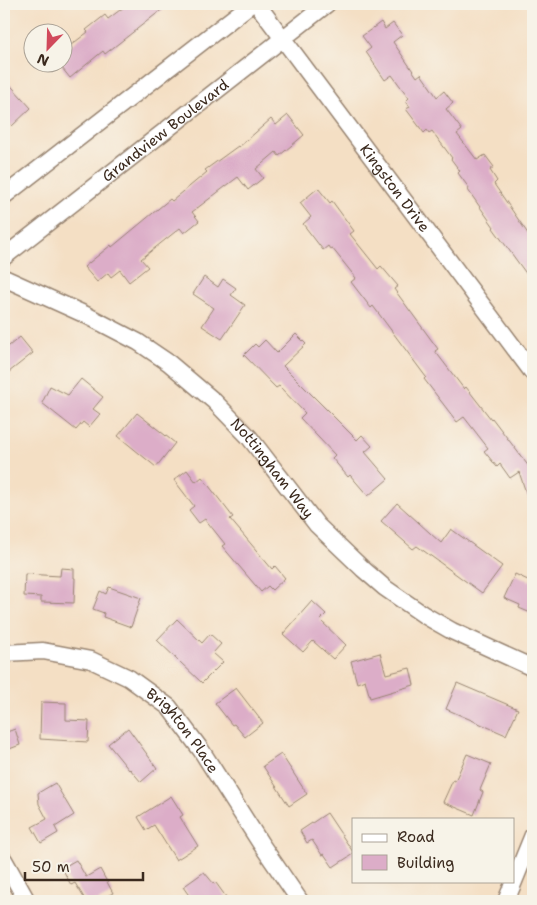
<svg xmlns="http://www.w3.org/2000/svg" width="537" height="905" font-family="'Shantell Sans',sans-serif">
<rect width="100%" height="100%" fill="#f7f3e8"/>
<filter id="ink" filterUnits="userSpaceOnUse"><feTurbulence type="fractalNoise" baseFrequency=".02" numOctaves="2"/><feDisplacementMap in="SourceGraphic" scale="10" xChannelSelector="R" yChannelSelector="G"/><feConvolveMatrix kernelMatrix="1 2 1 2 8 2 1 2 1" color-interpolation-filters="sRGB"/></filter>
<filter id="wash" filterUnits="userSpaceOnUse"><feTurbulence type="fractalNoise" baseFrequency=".0096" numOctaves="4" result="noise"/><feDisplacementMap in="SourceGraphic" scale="20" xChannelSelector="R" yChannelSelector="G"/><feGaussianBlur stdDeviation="1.12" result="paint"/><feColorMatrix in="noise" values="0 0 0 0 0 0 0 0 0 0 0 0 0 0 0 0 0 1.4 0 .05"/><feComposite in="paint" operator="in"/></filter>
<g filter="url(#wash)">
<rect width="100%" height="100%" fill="#f4dfc4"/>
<g id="blocks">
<g fill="#dcadc8">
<polygon points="128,4 169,4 105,54 103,51 70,78 62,68 62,52 88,32 86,30 105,15 108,19"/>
<polygon points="381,22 385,29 393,23 402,35 393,42 417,77 421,74 437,97 444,91 453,103 446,109 462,130 457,134 477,160 485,155 494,167 490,170 497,181 494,184 533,241 533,283 493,228 494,227 468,190 469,188 458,173 460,171 451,159 452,158 432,131 429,133 427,130 424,133 406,109 410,107 406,101 409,98 392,75 385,80 366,52 371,48 362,36"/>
<polygon points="4,78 31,108 12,126 4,117"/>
<polygon points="288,115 304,135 279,156 276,152 256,169 263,178 248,190 238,177 192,212 199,221 184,233 180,228 141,259 148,267 129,282 120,270 111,277 108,273 97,282 84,267 111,245 112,247 170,199 172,201 207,172 205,170 238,146 239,147 271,119 276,125"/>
<polygon points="318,188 330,203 332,201 354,231 350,234 378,269 381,266 398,286 394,289 438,349 435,351 464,389 466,387 491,419 492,418 533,472 533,507 531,507 519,472 510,478 500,464 497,467 484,451 488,448 464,417 457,422 424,379 426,377 373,306 371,308 351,282 356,278 332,248 330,249 328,246 323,250 303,224 311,217 300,203"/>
<polygon points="204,277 218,287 223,279 236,288 231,295 245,305 222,339 202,326 214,308 193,294"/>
<polygon points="296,334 306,344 283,366 357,440 362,435 372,446 365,452 388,479 368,496 350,475 348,477 332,458 335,455 300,418 305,413 279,386 276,388 244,355 255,344 258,347 265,340 277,353"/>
<polygon points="20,337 33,353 4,376 4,350"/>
<polygon points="81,379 103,397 93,409 100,414 89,427 83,422 76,430 42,403 50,386 68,395"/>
<polygon points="137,413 175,443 156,467 118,436"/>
<polygon points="187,470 196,482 202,477 233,517 230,519 272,569 275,566 285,578 272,590 268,586 261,592 222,546 225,544 205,519 199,523 189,510 194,506 174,480"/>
<polygon points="397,503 441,543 451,529 502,566 482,593 417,546 413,549 381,521"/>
<polygon points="61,568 74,569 74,578 75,578 74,603 41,602 41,597 24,596 25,574 60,576"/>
<polygon points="515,574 530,581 533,574 533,614 519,608 520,605 504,598"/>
<polygon points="109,587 141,598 131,627 103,617 104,613 93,609 100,591 106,594"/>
<polygon points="312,601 326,614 320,620 346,645 333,659 313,641 303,652 283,634"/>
<polygon points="177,619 202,643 210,634 221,644 213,653 223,662 202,683 157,640"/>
<polygon points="380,653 386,674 410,668 414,685 370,698 365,680 357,683 351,661"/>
<polygon points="457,683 518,709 506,735 446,709"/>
<polygon points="236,688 263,723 245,737 234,724 232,725 215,703"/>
<polygon points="41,702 66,703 66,720 89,721 88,742 40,739"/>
<polygon points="128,728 157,768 141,782 130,769 129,770 108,744"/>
<polygon points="15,729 20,745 4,751 4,733"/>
<polygon points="281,754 307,794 289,806 263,766"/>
<polygon points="467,754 491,764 480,790 483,792 474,815 443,802 453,780 455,781"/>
<polygon points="55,783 74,815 55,827 58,833 41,843 32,827 47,819 39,804 38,793"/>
<polygon points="171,796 183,815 180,817 198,846 176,860 154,825 146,830 138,817"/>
<polygon points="327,813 353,852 353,854 333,867 324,854 322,855 312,840 307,843 300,831"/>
<polygon points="76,860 86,877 100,869 113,893 98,901 86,901 75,883 71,885 62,868"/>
<polygon points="204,872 214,884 216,883 229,901 193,901 183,887"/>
</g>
</g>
</g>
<g filter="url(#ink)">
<use href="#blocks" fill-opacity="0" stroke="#988471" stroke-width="1"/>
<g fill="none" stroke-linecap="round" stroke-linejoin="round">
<defs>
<g id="minor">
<path id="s1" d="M257,4L533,373"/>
<polyline points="4,196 251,4"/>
<path id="s2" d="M4,257L327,4"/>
<path id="s3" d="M4,278L86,315L138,342L169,363L214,401L249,437L317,525L363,569L385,588L424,615L452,631L533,668"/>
<path id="s4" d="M4,653L43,651L91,660L129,678L169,707L201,750L261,844L300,901"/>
<polyline points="4,860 27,901"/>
<polyline points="506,901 533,835"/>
</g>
</defs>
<use href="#minor" stroke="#988471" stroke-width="19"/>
<use href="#minor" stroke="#fff" stroke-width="16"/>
</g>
</g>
<g text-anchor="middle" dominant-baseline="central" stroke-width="5" stroke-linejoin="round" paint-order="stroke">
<g font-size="15" fill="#3b2a1e" stroke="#f7f3e8">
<text stroke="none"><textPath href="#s2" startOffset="205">Grandview Boulevard</textPath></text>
<text stroke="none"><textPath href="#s1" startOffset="230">Kingston Drive</textPath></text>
<text stroke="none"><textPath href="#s3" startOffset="334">Nottingham Way</textPath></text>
<text stroke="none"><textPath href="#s4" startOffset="206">Brighton Place</textPath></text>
</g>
</g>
<rect width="537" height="905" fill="none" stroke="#f7f3e8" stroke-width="20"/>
<rect x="352" y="818" width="162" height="65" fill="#f7f3e8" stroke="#aca397"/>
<rect x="362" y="834" width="25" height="8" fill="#ffffff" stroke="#aca397"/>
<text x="397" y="842" font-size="15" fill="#3b2a1e">Road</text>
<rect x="362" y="855" width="25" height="15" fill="#dcadc8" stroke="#aca397"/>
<text x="397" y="868" font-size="15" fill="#3b2a1e">Building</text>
<g transform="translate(48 48) rotate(203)"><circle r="24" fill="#f7f3e8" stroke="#aca397"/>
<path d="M0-4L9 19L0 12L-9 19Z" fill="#d1495b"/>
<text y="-8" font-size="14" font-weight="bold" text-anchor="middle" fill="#3b2a1e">N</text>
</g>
<path d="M25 872v8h118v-8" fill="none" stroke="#3b2a1e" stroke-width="2.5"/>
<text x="32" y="872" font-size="15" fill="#3b2a1e" stroke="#f7f3e8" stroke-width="4" paint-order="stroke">50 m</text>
</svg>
